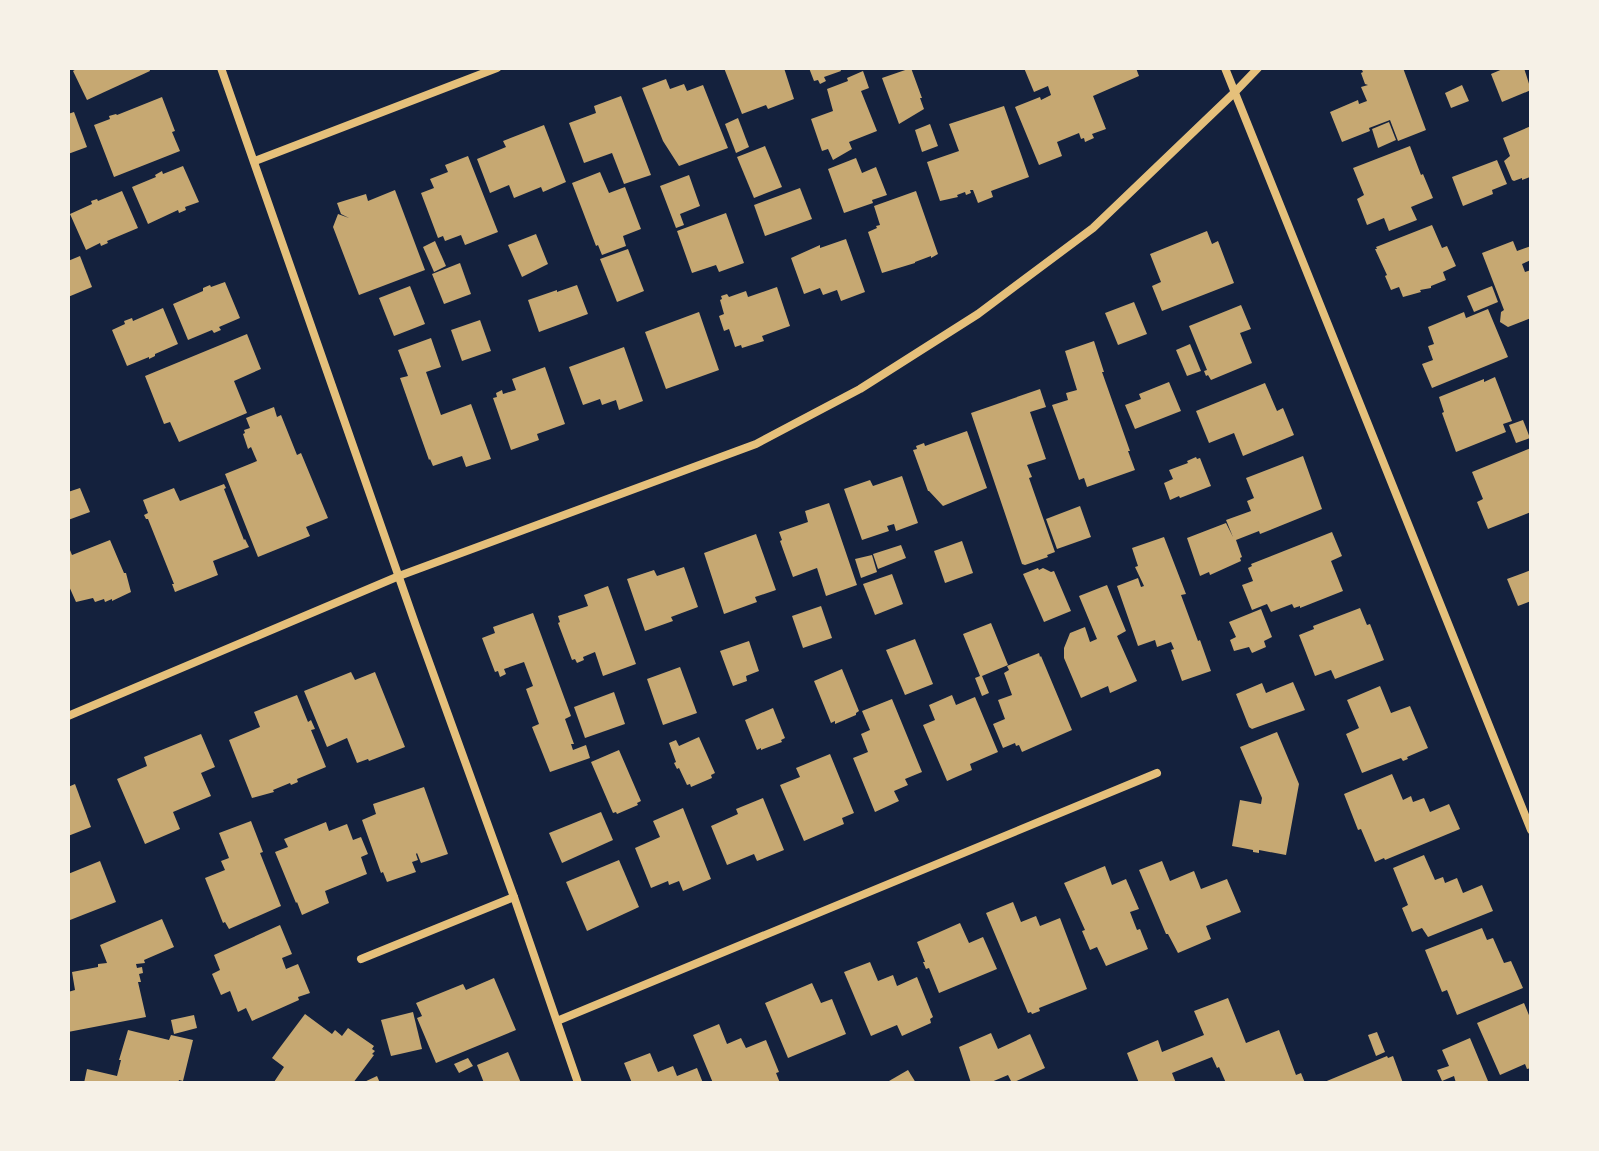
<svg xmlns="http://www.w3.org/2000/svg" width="1599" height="1151" font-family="'Public Sans',sans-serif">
<rect width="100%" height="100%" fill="#14213d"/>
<g fill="#c6a872">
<polygon points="78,68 149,68 150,71 87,100 73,71"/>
<polygon points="724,68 784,68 794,99 768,109 766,105 742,114"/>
<polygon points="809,68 840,68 841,71 824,77 826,81 820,84 818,80 814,81"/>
<polygon points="911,68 922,98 920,98 924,109 899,124 882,78"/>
<polygon points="1024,68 1136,68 1139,76 1093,96 1106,129 1092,134 1094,138 1085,142 1084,138 1081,139 1079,133 1057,142 1062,156 1039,165 1015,107 1040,97 1041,100 1051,95 1048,86 1034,92"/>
<polygon points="1361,68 1403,68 1426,130 1398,141 1390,120 1369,128 1370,131 1342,142 1330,112 1358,100 1359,104 1367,101 1361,87 1368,85 1365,84 1361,73 1363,72"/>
<polygon points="1505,68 1524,68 1531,90 1502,102 1491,74"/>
<polygon points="863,71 869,88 861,91 877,131 849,142 852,149 833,160 828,149 822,151 811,119 833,111 827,89 848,81 847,78"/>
<polygon points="666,79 670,89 684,84 687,91 703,85 728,148 679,166 663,141 642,88"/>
<polygon points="1462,85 1469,101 1451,108 1445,93"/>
<polygon points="621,96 651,175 624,184 612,153 584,163 569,123 596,113 594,106"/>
<polygon points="162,97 175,131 172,132 180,151 114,177 94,125 110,119 109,116 116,114 117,115"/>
<polygon points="1004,106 1029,177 991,191 993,197 978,203 973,190 970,190 971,193 966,195 965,192 957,195 958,197 940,201 927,162 959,151 949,124"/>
<polygon points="74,112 87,147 68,154 68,114"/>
<polygon points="738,118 749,147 736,153 725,124"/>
<polygon points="1389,122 1396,140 1378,148 1372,129"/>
<polygon points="930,124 938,146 922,152 915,130"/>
<polygon points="544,125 566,182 543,192 541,187 514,198 509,185 490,193 477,159 506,147 503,141"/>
<polygon points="1531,126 1531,174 1530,177 1522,180 1522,178 1514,181 1512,180 1504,161 1510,156 1503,138"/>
<polygon points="765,146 782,187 754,198 737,157"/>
<polygon points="1410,146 1421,175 1423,174 1433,198 1411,207 1417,220 1389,231 1384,218 1367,225 1357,199 1364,195 1353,168"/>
<polygon points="468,156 498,232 465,245 461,235 445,241 443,236 438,238 421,193 434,188 430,179 448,172 445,165"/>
<polygon points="856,158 862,173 876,167 887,195 872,200 873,203 844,213 828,169"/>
<polygon points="1497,160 1507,184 1492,190 1493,194 1463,206 1452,177"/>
<polygon points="183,166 199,202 185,207 186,210 179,213 178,210 148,224 132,187 156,177 155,175 162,171 163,174"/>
<polygon points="600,172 609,193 625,187 641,229 623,236 626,246 602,255 598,245 596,246 572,183"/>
<polygon points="689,175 700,206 680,214 684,225 676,228 660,186"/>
<polygon points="800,188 812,219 765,236 754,205"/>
<polygon points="395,190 425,270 359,295 333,227 338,214 349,218 341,214 337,203 366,194 368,201"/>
<polygon points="122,191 138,228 107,241 108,243 101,246 100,243 86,250 70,214 92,204 91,201 97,199 98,201"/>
<polygon points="916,191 938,254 931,258 931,256 915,262 915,263 882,273 868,232 877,228 876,226 880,225 874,206"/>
<polygon points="726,213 744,263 719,272 716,265 692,273 677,231"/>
<polygon points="1432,225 1442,248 1447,246 1456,266 1443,272 1446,280 1431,286 1431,288 1420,290 1421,292 1403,297 1399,287 1391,290 1385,276 1387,275 1375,249 1377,249 1376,247"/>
<polygon points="1207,231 1212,244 1218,241 1234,283 1162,311 1152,286 1161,282 1150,254"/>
<polygon points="536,234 548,264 522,277 508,245"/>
<polygon points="846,239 865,292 841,301 837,290 823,295 820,288 804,294 791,258 820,245 820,248"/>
<polygon points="435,241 446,266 434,272 423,247"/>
<polygon points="1513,241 1517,251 1531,246 1531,260 1522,264 1525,272 1531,270 1531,318 1508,327 1500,322 1501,312 1504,310 1482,253"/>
<polygon points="628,249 644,291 617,302 600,259"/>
<polygon points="80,256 92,287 68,297 68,261"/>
<polygon points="460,263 471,294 444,304 432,274"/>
<polygon points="225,282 240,318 219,327 221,330 214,333 212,330 188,340 173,304 203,291 203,288 210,285 211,287"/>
<polygon points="577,285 588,314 539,332 528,300 557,290 557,292"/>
<polygon points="410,286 425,324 394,336 379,298"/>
<polygon points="1492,286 1498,302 1474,312 1467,296"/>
<polygon points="777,287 790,326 762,336 764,341 742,348 741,345 735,347 729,329 724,331 719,316 724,314 720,300 722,299 721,296 727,294 729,297 746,291 748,297"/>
<polygon points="1134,302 1147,334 1118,345 1105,313"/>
<polygon points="1241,305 1251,329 1240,333 1252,363 1211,380 1208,375 1206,376 1204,371 1207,370 1189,326"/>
<polygon points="163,308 178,344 155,354 155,356 149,359 149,357 127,366 112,330 125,324 124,321 132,318 133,321"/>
<polygon points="1488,309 1508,357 1432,388 1422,364 1433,360 1428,346 1434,344 1428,327 1464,312 1466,318"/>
<polygon points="699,312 719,370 666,389 645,332"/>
<polygon points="480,320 491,351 462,361 451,330"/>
<polygon points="247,334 261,369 234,381 247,413 179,442 170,422 164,424 145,376"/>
<polygon points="431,338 441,367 426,372 441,415 471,404 491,459 466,467 462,456 433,466 430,459 429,460 400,378 408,376 398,350"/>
<polygon points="1094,341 1104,372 1102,372 1130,451 1128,451 1135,470 1087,487 1084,478 1079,480 1052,405 1068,400 1066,393 1077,390 1065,351"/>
<polygon points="1190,344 1201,371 1187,376 1176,350"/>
<polygon points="624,347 643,401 619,410 616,400 602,405 600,399 583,405 569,367"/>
<polygon points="545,367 565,424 537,434 539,440 511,450 493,398 497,397 496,393 502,390 503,394 516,390 512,379"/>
<polygon points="1495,377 1512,421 1503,424 1506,432 1456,452 1442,413 1444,412 1439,397 1484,379 1484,382"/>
<polygon points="1169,382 1181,411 1135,429 1125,405 1141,399 1139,394"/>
<polygon points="1265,383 1277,411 1283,408 1294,435 1243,456 1234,433 1209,443 1196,411"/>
<polygon points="1040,389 1046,407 1030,412 1046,459 1027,465 1032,477 1029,478 1055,552 1047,555 1048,557 1025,565 1022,564 971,413"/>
<polygon points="274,407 277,417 281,415 297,455 301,453 328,518 306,527 310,536 258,557 225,474 257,461 251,447 248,449 243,434 245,433 244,430 250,428 246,418"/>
<polygon points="1523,420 1530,438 1516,443 1509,425"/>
<polygon points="967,431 987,488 943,506 929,491 928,491 913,450 917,449 916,446 924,443 925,446"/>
<polygon points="1531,448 1531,512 1488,529 1477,502 1483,499 1472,472"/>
<polygon points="1303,456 1322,509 1260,534 1259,531 1236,540 1242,557 1240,558 1241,561 1210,575 1209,572 1200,576 1187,538 1226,523 1233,537 1226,520 1251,511 1247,501 1254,498 1246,478"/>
<polygon points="1196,457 1197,459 1200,458 1211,486 1180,498 1179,496 1170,500 1164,483 1173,479 1169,470 1188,463 1187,461"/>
<polygon points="902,476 918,523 896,531 894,524 887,526 889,531 862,540 844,489 870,480 873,486"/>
<polygon points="224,484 226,488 224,489 244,540 245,539 249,547 213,561 218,575 175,592 172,584 174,584 148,519 146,519 144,515 148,513 143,500 174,488 180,501"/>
<polygon points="80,488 90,512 68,520 68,492"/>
<polygon points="829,503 857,585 826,596 817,568 793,577 780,541 782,540 779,532 808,522 805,511"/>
<polygon points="1080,506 1091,537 1057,549 1046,519"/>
<polygon points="1332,532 1342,556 1331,561 1343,591 1300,608 1300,606 1294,608 1292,604 1271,612 1267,604 1252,610 1242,585 1253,581 1248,568 1252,566 1251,564"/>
<polygon points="756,534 776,590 755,597 757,602 724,614 704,553"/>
<polygon points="1164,537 1186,594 1181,595 1198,641 1200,640 1211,671 1182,681 1171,650 1174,649 1171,642 1157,647 1155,640 1138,646 1117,586 1138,578 1141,587 1144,586 1135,567 1138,566 1132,548"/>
<polygon points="110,540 124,573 126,573 131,592 112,601 112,599 105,602 104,599 95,602 93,598 76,602 68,584 68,545 72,555"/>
<polygon points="962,541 973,573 945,583 934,551"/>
<polygon points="901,545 906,558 878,569 873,554"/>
<polygon points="872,555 877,572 861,578 855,559"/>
<polygon points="684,567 698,607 671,617 673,621 645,631 627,579 654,570 657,576"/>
<polygon points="1038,568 1039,570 1043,568 1051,572 1054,571 1071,611 1044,622 1023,574"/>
<polygon points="1531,570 1531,601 1518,606 1507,579"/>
<polygon points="892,574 903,604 875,615 863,584"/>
<polygon points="1107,585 1126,631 1117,636 1137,681 1110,693 1108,686 1081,698 1064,658 1064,648 1070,633 1085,627 1090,642 1097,639 1079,596"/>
<polygon points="608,586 636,664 603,676 595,652 583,657 584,660 577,663 575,659 572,660 558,623 560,622 558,616 588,606 584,595"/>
<polygon points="821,606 832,638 803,648 792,616"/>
<polygon points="1360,608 1367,625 1370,624 1384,660 1335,679 1331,670 1315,676 1299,635 1314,629 1313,626"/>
<polygon points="1261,609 1272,637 1264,641 1266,647 1252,653 1249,647 1234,651 1230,640 1236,637 1229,622"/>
<polygon points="533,613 571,716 565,719 574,744 571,744 573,750 586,745 590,758 550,772 532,727 539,724 526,689 533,686 524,662 504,669 506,674 500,677 498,671 495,672 482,638 495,633 493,627"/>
<polygon points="991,623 1008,665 982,676 989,693 982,696 975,678 980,676 963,634"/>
<polygon points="915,639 933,684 905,695 886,650"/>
<polygon points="749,641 759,671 746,676 747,681 733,686 720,651"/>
<polygon points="1039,653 1040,657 1041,656 1072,730 1022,752 1019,745 1016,746 1015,743 1003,748 993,724 1005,719 998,700 1012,695 1004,673 1009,670 1007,666"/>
<polygon points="680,667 697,713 663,725 647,679"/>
<polygon points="842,669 859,711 856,713 856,715 835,724 835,721 831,723 814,681"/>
<polygon points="351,672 355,680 375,672 405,747 369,761 368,759 357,763 347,738 327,747 304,691"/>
<polygon points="1293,682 1305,710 1252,729 1249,727 1236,694 1262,683 1266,693"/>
<polygon points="1380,686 1391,713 1410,706 1428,748 1407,757 1408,759 1403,761 1401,758 1362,773 1346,734 1359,728 1347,700"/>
<polygon points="614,692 625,724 585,738 574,707"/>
<polygon points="297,695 308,722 311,720 315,729 311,730 326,767 297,779 298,782 291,785 290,783 273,790 274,792 252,798 229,740 260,727 254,712"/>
<polygon points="952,695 956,705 975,697 998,752 970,764 972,770 947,781 923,725 935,720 929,705"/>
<polygon points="892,699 922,772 905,779 908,785 894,791 899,801 875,812 853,758 868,752 861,734 870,730 862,711"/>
<polygon points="773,708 785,738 781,740 782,742 761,750 761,748 757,750 745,720"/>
<polygon points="1277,732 1299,784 1286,855 1259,850 1259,853 1253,852 1253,850 1232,846 1240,800 1261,804 1262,798 1240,747"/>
<polygon points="201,734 215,767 201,773 211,796 173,812 180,829 145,844 117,779 147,766 144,757"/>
<polygon points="699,737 715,773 711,775 712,778 691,787 690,784 687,785 679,768 677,769 674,763 676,762 669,743 676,740 679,746"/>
<polygon points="619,750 641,801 637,803 638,805 617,814 616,812 613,813 591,762"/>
<polygon points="830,754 854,813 842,818 844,824 804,841 780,785 800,777 796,768"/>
<polygon points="1392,774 1403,800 1411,796 1413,802 1424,798 1430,812 1449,804 1460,829 1385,860 1384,858 1375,862 1361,829 1358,830 1344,794"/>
<polygon points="75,784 91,827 68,836 68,787"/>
<polygon points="424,787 448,854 421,863 417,853 416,854 418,860 412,862 416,872 387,882 383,872 381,873 362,820 376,814 373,804"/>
<polygon points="763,798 784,850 757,861 754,854 727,865 711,826 738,814 736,809"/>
<polygon points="683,808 711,879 683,891 679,881 669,885 668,881 651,888 635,848 660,837 653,821"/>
<polygon points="601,812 613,840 562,863 549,833"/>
<polygon points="251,821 263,852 260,853 281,906 229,929 225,922 223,923 205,878 225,870 221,861 229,858 219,833"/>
<polygon points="326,822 329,831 347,824 353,840 361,837 368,854 361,857 367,874 325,891 329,903 302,915 297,902 296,903 275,852 288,847 284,839"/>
<polygon points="1424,855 1435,880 1443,877 1445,883 1457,878 1463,893 1482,885 1493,911 1428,937 1422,928 1412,932 1402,908 1408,905 1393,868"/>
<polygon points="619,860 639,907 587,931 566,882"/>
<polygon points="100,861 116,902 70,920 68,915 68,874"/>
<polygon points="1162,861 1170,881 1194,871 1201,889 1227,879 1241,912 1206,926 1211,939 1178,953 1168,934 1166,934 1139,870"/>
<polygon points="1105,866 1112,885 1126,879 1139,909 1130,912 1137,930 1140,929 1148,949 1106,966 1097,947 1090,950 1082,931 1085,930 1064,883"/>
<polygon points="1013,902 1021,922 1036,916 1040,926 1060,918 1087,989 1039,1008 1040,1011 1032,1014 1031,1012 1028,1013 986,913"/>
<polygon points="162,919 174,947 144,960 145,963 136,964 137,968 142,967 143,973 139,974 141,982 138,982 146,1017 68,1032 68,992 75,990 72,972 98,967 98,964 107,963 100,945"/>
<polygon points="960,923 969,943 983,937 997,969 939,993 929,968 926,969 923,962 925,962 917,942"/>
<polygon points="280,925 292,954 282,958 286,969 298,964 310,993 298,997 299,1000 252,1021 246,1008 238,1012 230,991 221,995 212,974 220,970 214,955"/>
<polygon points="1482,928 1487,940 1493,938 1504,963 1511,961 1523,988 1457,1015 1447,990 1442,992 1425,950"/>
<polygon points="870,962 878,981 893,975 897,986 917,977 933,1017 930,1019 931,1023 902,1036 897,1025 871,1036 844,972"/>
<polygon points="494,978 516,1030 436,1063 417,1018 422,1016 416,1003 463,984 466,990"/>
<polygon points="812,983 821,1003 832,999 846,1034 788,1058 765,1003"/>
<polygon points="1228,998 1246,1043 1279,1030 1296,1075 1301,1073 1305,1083 1226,1083 1219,1067 1217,1068 1212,1057 1172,1073 1176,1083 1139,1083 1127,1053 1158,1040 1162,1052 1204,1035 1194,1011"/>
<polygon points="1524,1003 1531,1020 1531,1068 1527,1069 1525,1064 1500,1075 1477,1023"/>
<polygon points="413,1012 422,1049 391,1056 381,1020"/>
<polygon points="305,1014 332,1034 335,1030 342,1036 348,1028 374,1046 372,1049 375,1051 372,1054 374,1055 353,1083 274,1082 284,1067 272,1058"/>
<polygon points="194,1015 197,1028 174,1034 171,1020"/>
<polygon points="719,1024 727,1044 741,1038 746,1048 766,1040 779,1072 776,1073 780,1083 713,1083 693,1035"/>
<polygon points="128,1030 169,1040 171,1035 193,1040 183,1081 179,1080 178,1083 84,1083 87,1069 117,1076 121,1060 119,1060"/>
<polygon points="1377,1032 1385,1052 1376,1056 1368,1035"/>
<polygon points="991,1033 998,1049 1030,1034 1045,1068 1012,1083 1008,1075 989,1083 971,1083 959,1047"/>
<polygon points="1470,1038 1488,1081 1483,1083 1456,1083 1454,1076 1442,1081 1437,1070 1449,1066 1442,1050"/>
<polygon points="508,1052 521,1083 484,1083 477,1065"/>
<polygon points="650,1053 658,1072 673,1066 677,1076 697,1068 703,1083 632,1083 624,1063"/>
<polygon points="1387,1056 1388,1058 1393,1056 1403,1083 1322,1083"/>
<polygon points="468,1058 473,1066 459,1073 454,1064"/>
<polygon points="908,1070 916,1083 890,1083 889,1081"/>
<polygon points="377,1076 380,1083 362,1083"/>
</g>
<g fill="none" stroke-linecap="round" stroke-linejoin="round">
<g stroke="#e5c07b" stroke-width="8">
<polyline points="221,68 416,626 514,897 578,1083"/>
<polyline points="1225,68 1531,830"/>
<polyline points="255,161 497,68"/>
<polyline points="68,716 399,576 756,444 860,389 978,314 1093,228 1235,92 1258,68"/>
<polyline points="361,959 514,897"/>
<polyline points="557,1021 1157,773"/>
</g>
</g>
<rect width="1599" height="1151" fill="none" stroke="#f6f1e7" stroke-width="140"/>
</svg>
